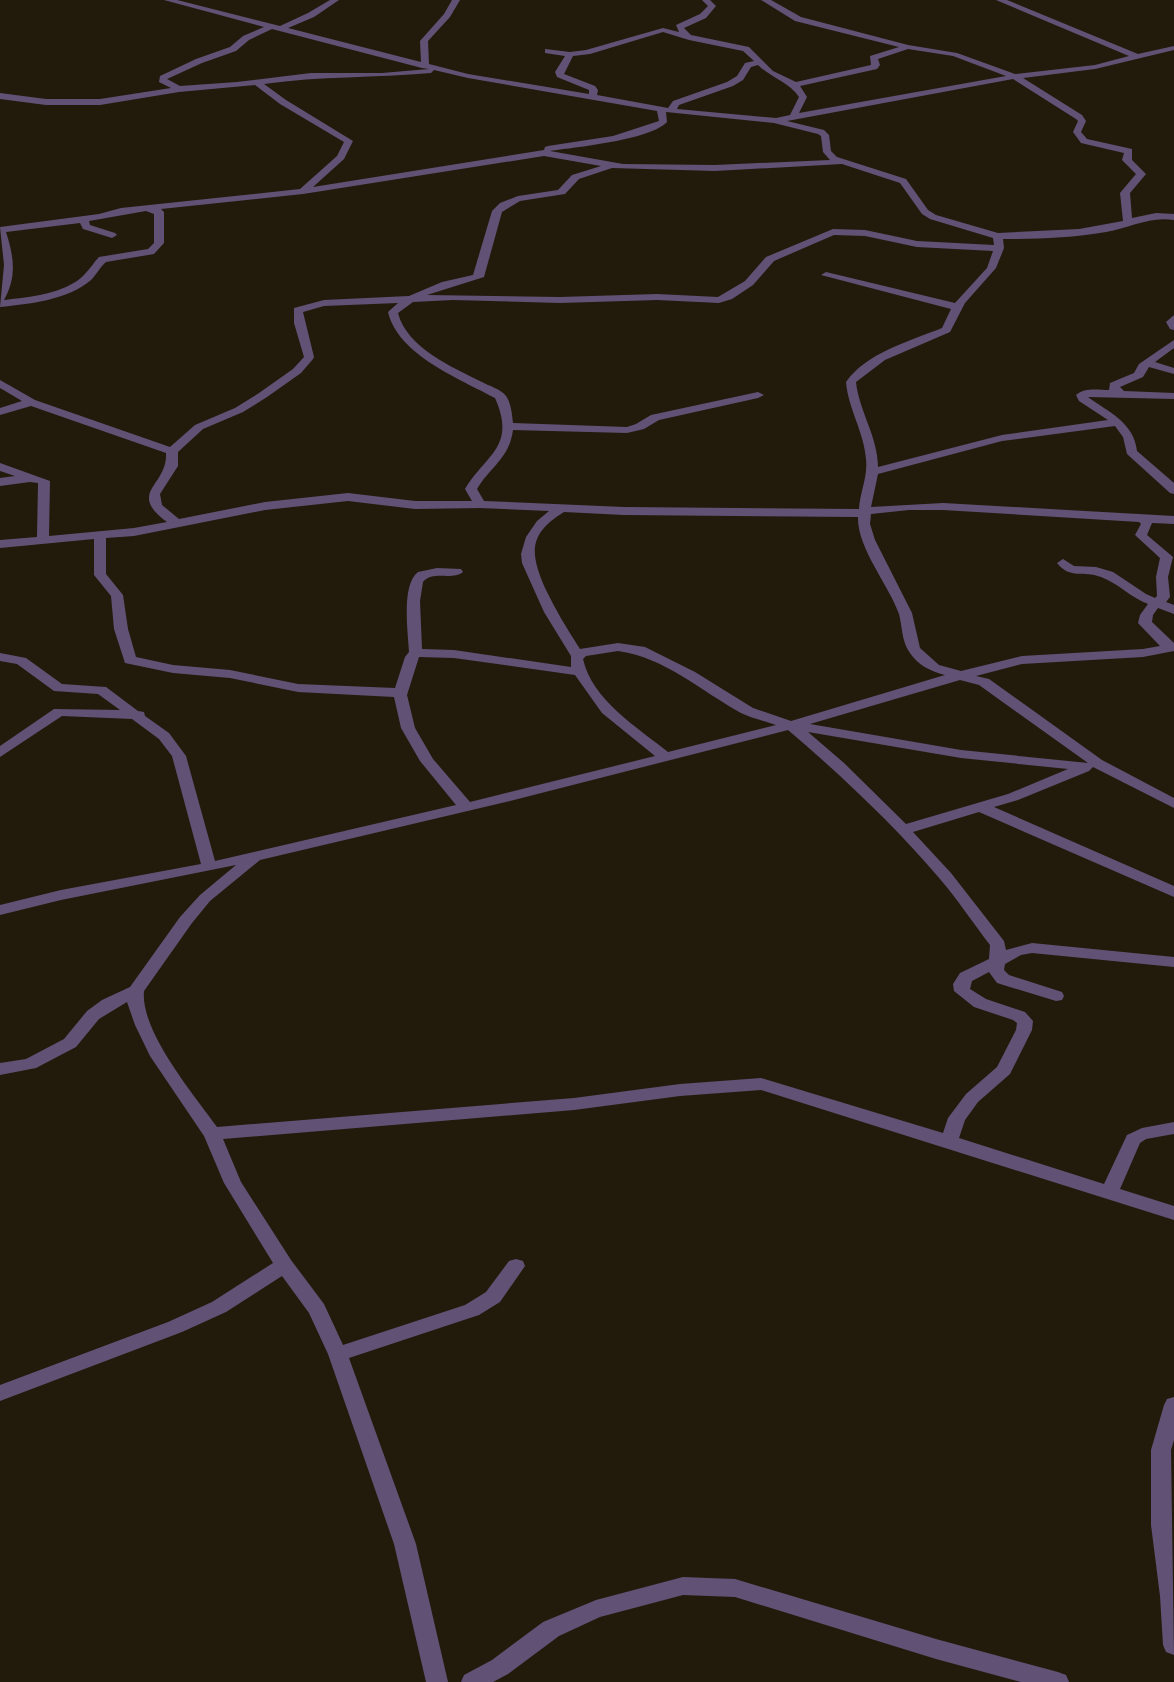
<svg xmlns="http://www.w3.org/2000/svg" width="1174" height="1682" font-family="'Asap Condensed',sans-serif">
<rect width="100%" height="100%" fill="#221b0c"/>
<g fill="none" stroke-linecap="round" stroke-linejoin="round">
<g fill="#615275" fill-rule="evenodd">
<path d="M164,0H177L280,26L308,13L330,0H339L314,17L288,28L421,62L420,41L444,14L452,0H460L450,17L428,41L429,64L468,74L589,94V90L557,77L555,72L565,56L545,53V49L570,52L586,50L663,28L679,32L676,25L700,14L708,6L702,0H710L716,6L706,18L684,28L691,35L749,47L773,71L796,82L871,65L870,56L899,47L795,21L761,0H771L801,17L908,45L957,53L1015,74L1095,65L1129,56L996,0H1007L1138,54L1174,46V50L1095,69L1023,78L1082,115L1086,121L1081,132L1087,139L1132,149V160L1146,174L1130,193L1132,218L1156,213L1174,214V220C1149,216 1130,228 1106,232C1072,238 1037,239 1003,239L1004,248L996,268L965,303L950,332L885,360L856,382C859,411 878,437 878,467L1002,435L1108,420L1079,401L1076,395C1085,387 1098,390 1109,390L1110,383L1134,373L1139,364L1174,340V348L1155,362L1174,368V374L1149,367L1143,377L1120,387L1124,391L1174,393V399L1088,397C1108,412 1134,422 1137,451L1174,483V494L1170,493L1127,454L1123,437L1115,426L1002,441L878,474L871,507L943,503L1174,516V524L1152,523L1147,535L1173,557L1168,577L1170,597L1166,602L1174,605V614L1158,608L1153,615L1152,622L1174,643V651L1143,657L1022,664L976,676L989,679L1102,760L1174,798V808L1093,767L1089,771L1018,800L994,807L1174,886V897L979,812L913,832L951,873L1004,941L1006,950L1032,943L1174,957V967L1032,953L1021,955L1005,964L1004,970L1009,975L1062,992L1064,996L1062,1000L1056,1001L997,983L989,972L972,981L970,989L986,999L1025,1012L1033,1021L1032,1030L1010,1074L978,1102L965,1120L959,1138L1104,1184L1127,1135L1142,1128L1174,1122V1134L1146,1139L1140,1143L1120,1189L1174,1206V1220L761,1090L680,1096L574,1110L223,1139L241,1182L291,1260L324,1304L343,1345L465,1305L486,1292L509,1261L516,1259L523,1261L525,1266L500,1302L479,1315L349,1358L416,1544L448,1682H426L394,1544L328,1354L309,1313L282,1276L226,1312L182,1332L0,1401V1385L168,1322L212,1302L273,1263L224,1183L204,1136L150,1056L135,1025L127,1002L99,1019L76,1047L36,1068L0,1075V1063L26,1059L64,1039L87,1011L102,1000L130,987L180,917L200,895L236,865L61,900L0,915V905L61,890L201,864L172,756L159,739L132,719L62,716L0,757V746L54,709L120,710L98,694L54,691L17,664L0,661V653L26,658L62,684L106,687L138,711L144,712L145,716L169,733L186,756L215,861L456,805L420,761L401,728L394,697L298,692L230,678L173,673L125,663L114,629L111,596L94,575V539L0,548V540L37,537L38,483L30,482L0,486V478L15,476L0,471V463L50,481L49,536L134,528L167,522C126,492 168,486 166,453L31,406L0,415V408L22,401L0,388V380L35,400L170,447L195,425L235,408L259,393L293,369L304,357L294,323V308L324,300L409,296L442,282L473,275L492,211L500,203L518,196L558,190L572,175L601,166L544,156L303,194L161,209L164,212V243L154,254L106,262C100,267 97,274 91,280C68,300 29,304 0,307L4,265L0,227L99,214L121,208L300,189L337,156L344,142L280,104L255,85L179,92L100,105H46L0,99V93L46,99H100L171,88L159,82L160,76L196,59L230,47L243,36L264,27ZM272,29L422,68L429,69L382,73H311L237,82L180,86L167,79L202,63L236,51L249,40ZM663,32L689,40L743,51L754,61L745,63L737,76L727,82L673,101L668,108L597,95L598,90L595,86L564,74L573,56L590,54ZM908,49L953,56L1006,76L799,113L807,97L800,86L877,69L880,65L878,59ZM758,65C771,78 789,82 799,97L790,115L776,118L677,109L679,105L733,86L743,80L751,67ZM434,70L468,78L657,111L659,121L613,136L548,146L545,147L544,150L313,187L344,159L353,141L286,100L264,84C320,76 375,78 431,73ZM1013,79L1076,119L1078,121L1073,132L1081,143L1124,153L1122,160L1136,174L1120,193L1123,221L1079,229L998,233L936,215L928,210L906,179L837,157L831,151L829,135L824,130L787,121ZM666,112L774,123L818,134L821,136L823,152L830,160L715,165L623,164L550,151C577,147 650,140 667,122ZM842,164L900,183L922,214L930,219L993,238L994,245L917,241L865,230L833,229L766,257L745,281L718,297L657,294L560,297L427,295L484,277L502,212L520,201L565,194L579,179L612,168L715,171ZM146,211L154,214V243L148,249L99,257C94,262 90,269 84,275C65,294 30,297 4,300C17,277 14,257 6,232L80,223L83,229L112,238L117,235L115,233L90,225L89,221ZM834,235L865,236L917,247L993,251L987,268L955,303L826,272L821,275L951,309L942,328C910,341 866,353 846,382C848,408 864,432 866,459C868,477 860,492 859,509L624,507L484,501L477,489C491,466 509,459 513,430L627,433L644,429L659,420L758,398L764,395L758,392L651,415L636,424L627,427L513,423C512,414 511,403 506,396C501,389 489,386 482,382C452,367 407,348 398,313L413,302L453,300L560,303L657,300L719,303L732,299L753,285L774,261ZM398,303L388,312C398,355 460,379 495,398C517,447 485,455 465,489L472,501H415L348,493L265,502L179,519L162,505L160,494L178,466V452L203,429L243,412L267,397L301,373L313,359L314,357L303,312L324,306ZM348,501L415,509L480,508L549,511L537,521L526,537L521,554L522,563L544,612L571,656V667L454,650L422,649L420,601L423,582C433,570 452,581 463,572L461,569L437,568L418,572C401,585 408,632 409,652L405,657L395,688L298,684L230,670L173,665L136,657L128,629L123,595L106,574V538L134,536L265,510ZM909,510H943L1139,522L1141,524L1135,535L1160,558L1156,577L1157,596L1155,598L1146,594L1113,572L1096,567L1074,566L1063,559L1057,563C1071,580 1083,570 1101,577C1118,583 1131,598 1148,604L1140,615L1138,623L1160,646L1143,649L1022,656L961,671L939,665L920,648L912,613L875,540L870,524L871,514ZM564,512L624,515L858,517C857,548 889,585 899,614C902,626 902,640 908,650C917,665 930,671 945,675L791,721L753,708L695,672L645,647L618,643L580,649C567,629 555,609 545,588C530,553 528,534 564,512ZM618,651C664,657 701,691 741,713C751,718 765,721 776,725L668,752C637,727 592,700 583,659L586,656ZM419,657L454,658L575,675L602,713L655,756L470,802L433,759L415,728L407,695ZM960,680L979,685L1088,763L961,750L810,724ZM788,730C842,776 894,825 940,879C958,900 973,923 990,945L989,959L960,973L953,984L954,991L974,1007L1013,1020L1017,1023L1016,1030L997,1067L966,1094L948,1118L943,1133L761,1078L680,1084L574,1098L217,1127C194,1095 140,1031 144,991L192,923L210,901L260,860L510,801ZM808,732L961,758L1068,769L1008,794L906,824L844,763Z"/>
<polygon points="1174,315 1174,330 1170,329 1166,322"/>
<polygon points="1174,1397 1174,1440 1171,1450 1174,1655 1166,1652 1163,1645 1160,1596 1151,1525 1151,1450 1164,1405 1167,1399"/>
<polygon points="683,1577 735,1579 936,1639 1058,1672 1066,1675 1069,1682 1021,1682 936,1659 735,1597 683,1595 600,1617 559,1636 508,1674 493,1682 461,1682 464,1675 492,1660 543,1622 596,1600"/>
</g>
</g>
</svg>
